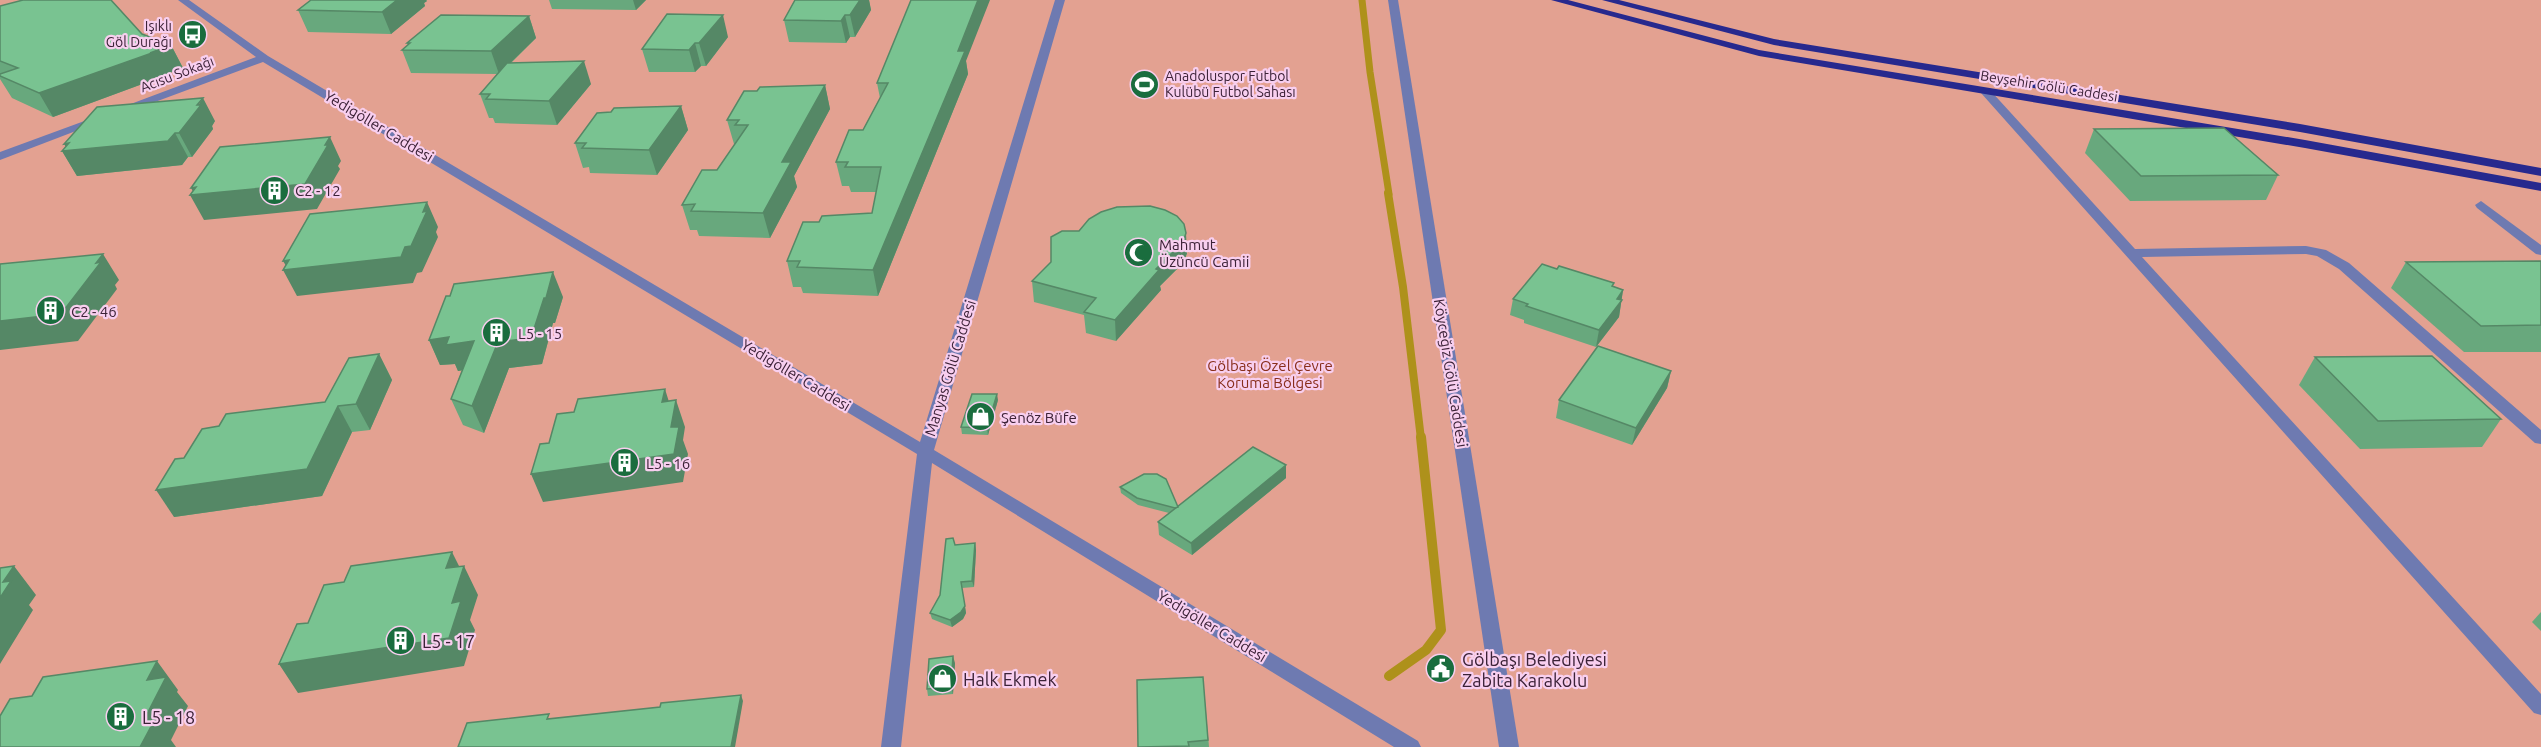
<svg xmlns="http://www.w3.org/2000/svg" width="2541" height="747" font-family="Ubuntu,sans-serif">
<rect width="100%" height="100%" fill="#fbb7ee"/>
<rect fill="#e3a191" x="0" y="0" width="2541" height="747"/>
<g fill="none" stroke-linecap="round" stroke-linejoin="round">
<polyline stroke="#ae911b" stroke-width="7" points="1362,0 1370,72 1389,194"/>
<polyline stroke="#ae911b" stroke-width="8" points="1388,193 1403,287 1421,439"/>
<polyline stroke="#ae911b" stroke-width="10" points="1389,676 1426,650 1441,630 1421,437"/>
<g fill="#6e7ab1" fill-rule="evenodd">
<polygon points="178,0 189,0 268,56 920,442 1055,0 1065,0 934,450 1418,741 1421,747 1394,747 932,463 901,747 881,747 917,454 263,62 128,112 120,112 120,108 256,57"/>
<polygon points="1388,0 1398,0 1519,747 1499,747"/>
<polygon points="1985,88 1989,89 2135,249 2306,246 2326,250 2349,263 2541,430 2541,444 2535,443 2339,269 2317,256 2306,254 2142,257 2541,694 2541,715 2534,713 1981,93 1981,89"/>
<polygon points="98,116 104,119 102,121 0,160 0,152"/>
<polygon points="2481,201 2541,245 2541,255 2536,254 2477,208 2475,205"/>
</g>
<g fill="#27298e" fill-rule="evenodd">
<polygon points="1551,0 1568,0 1759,50 2305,140 2541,183 2541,191 2305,148 1759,56"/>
<polygon points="1602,0 1619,0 1774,39 2300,124 2541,168 2541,176 2300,132 1774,45"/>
</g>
</g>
<g fill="#68a87d">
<polygon points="311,0 426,0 427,1 424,3 425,6 391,34 308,32 298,10"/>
<polygon points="549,0 646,0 636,10 552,9"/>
<polygon points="795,0 869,0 871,10 855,37 850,37 846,43 789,42 784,20"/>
<polygon points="0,6 142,34 171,45 183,68 164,75 164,76 53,117 12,98 0,79"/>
<polygon points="529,16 536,38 511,63 591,84 557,125 495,123 493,118 489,118 480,94 497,74 411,73 402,50 408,45 407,43"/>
<polygon points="728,37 706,66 701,66 695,72 649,72 642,49"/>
<polygon points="966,61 968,74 878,296 803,293 801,287 793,287 787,261 819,222 872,213 877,192 851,192 849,186 842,186 836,162 863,130 880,98 877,83"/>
<polygon points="825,85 830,109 794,176 797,187 770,238 699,236 697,230 690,230 682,205 717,170 735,144 734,144 727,120 757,91"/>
<polygon points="681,106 688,130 657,175 590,173 589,167 583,168 575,143 611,112"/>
<polygon points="215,121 212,126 213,129 192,157 188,157 182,165 77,176 62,151"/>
<polygon points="2094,129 2278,175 2266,200 2130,201 2085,153"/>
<polygon points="1079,231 1187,253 1184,262 1160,286 1161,290 1116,341 1086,333 1084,315 1034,302 1032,281 1051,262"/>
<polygon points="2541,261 2541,352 2464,352 2391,288 2406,262"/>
<polygon points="1613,286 1623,290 1619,317 1596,347 1524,323 1524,320 1510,315 1513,299"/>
<polygon points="563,297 555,323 553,323 542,364 509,368 484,433 463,425 451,399 462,370 458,371 455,364 440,365 429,340"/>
<polygon points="379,354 392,380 370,430 352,432 322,496 174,517 184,458 219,426 325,402"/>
<polygon points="2315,357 2501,419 2482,447 2360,449 2299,385"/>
<polygon points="1671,371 1667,388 1632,445 1556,418 1559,400"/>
<polygon points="998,400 988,435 962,434 961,427"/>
<polygon points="1286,465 1286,478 1192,555 1159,535 1158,522 1169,513 1138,505 1121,493 1120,487 1178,507"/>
<polygon points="975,543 976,550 974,587 962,588 966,613 963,619 952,627 932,619 930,613 940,595 955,545"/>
<polygon points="2541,612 2541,631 2532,622"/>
<polygon points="955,663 953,694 928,696 927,689"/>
<polygon points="1203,677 1209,747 1138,747"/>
</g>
<g fill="#586">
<polygon points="397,0 426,0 427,1 424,3 425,6 391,34 382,12"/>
<polygon points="633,0 646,0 636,10"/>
<polygon points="860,0 869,0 871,10 855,37 850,15"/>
<polygon points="978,0 990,0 966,61 968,74 878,296 873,270"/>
<polygon points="723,15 728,37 706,66 699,43"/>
<polygon points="845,15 850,37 846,43 841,21"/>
<polygon points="529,16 536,38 499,74 491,51"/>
<polygon points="695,43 701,66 695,72 689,50"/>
<polygon points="171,45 183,68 164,75 164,76 53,117 39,93"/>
<polygon points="584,61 591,84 557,125 549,101"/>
<polygon points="825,85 830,109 794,176 797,187 770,238 763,213 782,162"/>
<polygon points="203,98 215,121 212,126 213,129 192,157 179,133"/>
<polygon points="681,106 688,130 657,175 649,150"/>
<polygon points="175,133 188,157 182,165 77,176 62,151 68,150 64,144"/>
<polygon points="330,137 341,161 338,166 340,169 317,209 204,220 190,195 195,195 191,188 325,145"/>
<polygon points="427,202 438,227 436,232 438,237 422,272 417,273 413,283 297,296 283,270 288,269 283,261 423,212"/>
<polygon points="1186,233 1187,253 1184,262 1160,286 1161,290 1116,341 1115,320 1156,269"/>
<polygon points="103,254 119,280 115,285 117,289 78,341 0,350 0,321 96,263"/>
<polygon points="553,272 563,297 555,323 553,323 542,364 509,368 484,433 472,406 498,342 544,298"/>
<polygon points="1623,290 1619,317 1596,347 1599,330 1617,299"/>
<polygon points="449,337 474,341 485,367 458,371 455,364 440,365 429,340"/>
<polygon points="379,354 392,380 370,430 356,404"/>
<polygon points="1671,371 1667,388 1632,445 1636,428"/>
<polygon points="665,389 673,415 676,400 685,427 683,440 688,454 683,482 543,502 531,474 662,402"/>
<polygon points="997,394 998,400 988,435 987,428"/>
<polygon points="338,406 352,432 322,496 174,517 156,490"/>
<polygon points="1286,465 1286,478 1192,555 1191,543"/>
<polygon points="975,543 976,550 974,587 972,581"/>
<polygon points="452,552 462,572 464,566 478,595 470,620 475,630 464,666 298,693 279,664 452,603 446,568"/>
<polygon points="14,566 36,595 29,605 33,610 0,664 0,598 3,582"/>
<polygon points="961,582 966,613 963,619 952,627 950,620"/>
<polygon points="953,656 955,663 953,694 951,687"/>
<polygon points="157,661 178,690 177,692 188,706 171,740 176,747 140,747 147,680"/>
<polygon points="741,695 743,701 735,747 731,747"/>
</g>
<g fill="#79c391" stroke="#586" stroke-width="1.5">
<polygon points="23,0 111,0 142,34 171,45 150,53 152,53 39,93 0,76 0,74 18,68 0,61 0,6"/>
<polygon points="311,0 397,0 382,12 298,10"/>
<polygon points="795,0 860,0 850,15 845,15 841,21 784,20"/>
<polygon points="911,0 978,0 958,51 965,51 873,270 797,267 800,261 787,261 803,222 819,222 822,216 872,213 881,167 845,167 848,162 836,162 849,130 863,130 888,83 877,83"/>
<polygon points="667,14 723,15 699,43 695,43 689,50 642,49"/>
<polygon points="441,15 529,16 491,51 402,50 410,43 407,43"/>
<polygon points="584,61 549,101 486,99 490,94 480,94 507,63"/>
<polygon points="825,85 782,162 791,162 763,213 691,211 695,204 682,205 702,170 717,170 748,125 735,125 739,120 727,120 744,91 757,91 760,87"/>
<polygon points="203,98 197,105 201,105 179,133 175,133 168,141 62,151 69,143 64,144 97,107"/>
<polygon points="681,106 649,150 582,148 586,143 575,143 597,113 611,112 614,108"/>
<polygon points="2224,128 2278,175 2141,176 2094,129"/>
<polygon points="330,137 325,145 328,145 305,184 190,195 196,187 191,188 220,147"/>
<polygon points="427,202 423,212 427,211 411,246 405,247 401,257 283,270 289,260 283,261 310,214"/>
<polygon points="1150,206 1165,210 1177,216 1184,224 1186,233 1183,242 1156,269 1159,270 1115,320 1084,312 1096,298 1032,281 1051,262 1051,237 1062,231 1079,231 1089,219 1101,212 1117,207"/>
<polygon points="103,254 96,263 101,262 61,314 0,321 0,264"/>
<polygon points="2541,261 2541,325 2481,326 2406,262"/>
<polygon points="1542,264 1557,269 1559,266 1614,283 1612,286 1623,290 1617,299 1622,300 1599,330 1526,306 1528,304 1513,299"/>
<polygon points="553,272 546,298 544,298 531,338 498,342 472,406 451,399 474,341 446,345 449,337 429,340 446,296 450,296 454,284"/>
<polygon points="1598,346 1671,371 1636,428 1559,400"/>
<polygon points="379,354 356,404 338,406 307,469 156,490 175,459 184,458 202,429 219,426 226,414 325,402 349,358"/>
<polygon points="2432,356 2501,419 2378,421 2315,357"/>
<polygon points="665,389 662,402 676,400 671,427 679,427 674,454 531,474 540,444 549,443 557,414 574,412 578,399"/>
<polygon points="972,394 997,394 987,428 961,427"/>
<polygon points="1253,447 1286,465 1191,543 1158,522"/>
<polygon points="1144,474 1157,474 1166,479 1178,507 1175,508 1137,498 1120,487"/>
<polygon points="953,538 955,545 975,543 972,581 961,582 965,606 961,612 950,620 930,613 940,595 946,539"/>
<polygon points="452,552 446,568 464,566 452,603 461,601 449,638 279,664 297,624 308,623 324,585 344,582 351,566"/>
<polygon points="14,566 3,582 11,581 0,598 0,568"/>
<polygon points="953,656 951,687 927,689 929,659"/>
<polygon points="157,661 147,680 166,677 144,720 155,719 140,747 0,747 0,716 10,699 32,696 43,677"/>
<polygon points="1203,677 1208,740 1188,742 1189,746 1138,747 1137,680"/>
<polygon points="741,695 731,747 458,747 467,723 549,714 547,719 660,707 661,703"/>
</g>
<defs>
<symbol id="bus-disc" viewBox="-11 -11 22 22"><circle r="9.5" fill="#1a6d3e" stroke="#f8cfef"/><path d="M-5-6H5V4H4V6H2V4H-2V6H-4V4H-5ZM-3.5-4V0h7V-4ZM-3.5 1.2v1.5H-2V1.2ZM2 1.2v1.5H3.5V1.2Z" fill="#fff"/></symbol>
<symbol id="stadium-disc" viewBox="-11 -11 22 22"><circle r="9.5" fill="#1a6d3e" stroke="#f8cfef"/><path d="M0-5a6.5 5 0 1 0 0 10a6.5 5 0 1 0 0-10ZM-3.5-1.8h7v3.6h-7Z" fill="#fff"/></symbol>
<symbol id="building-disc" viewBox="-11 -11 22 22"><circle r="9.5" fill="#1a6d3e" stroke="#f8cfef"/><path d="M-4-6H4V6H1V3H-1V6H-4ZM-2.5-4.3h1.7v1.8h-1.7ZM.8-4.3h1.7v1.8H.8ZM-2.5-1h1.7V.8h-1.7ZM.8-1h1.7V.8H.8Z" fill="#fff"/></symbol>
<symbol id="mosque-disc" viewBox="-11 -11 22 22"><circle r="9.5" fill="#1a6d3e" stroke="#f8cfef"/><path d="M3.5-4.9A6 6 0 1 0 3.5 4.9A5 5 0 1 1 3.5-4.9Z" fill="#fff"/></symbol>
<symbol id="shop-disc" viewBox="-11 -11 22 22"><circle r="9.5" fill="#1a6d3e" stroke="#f8cfef"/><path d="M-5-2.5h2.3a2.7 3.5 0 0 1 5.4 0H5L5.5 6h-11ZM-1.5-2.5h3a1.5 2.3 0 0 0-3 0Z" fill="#fff"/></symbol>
<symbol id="civic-disc" viewBox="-11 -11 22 22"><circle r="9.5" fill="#1a6d3e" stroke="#f8cfef"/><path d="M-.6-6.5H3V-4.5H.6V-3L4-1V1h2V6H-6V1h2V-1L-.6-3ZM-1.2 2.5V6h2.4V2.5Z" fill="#fff"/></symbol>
</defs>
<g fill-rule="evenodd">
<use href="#bus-disc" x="176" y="18" width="33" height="33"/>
<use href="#stadium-disc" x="1128" y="68" width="33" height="33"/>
<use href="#building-disc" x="258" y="174" width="33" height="33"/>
<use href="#mosque-disc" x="1122" y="236" width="33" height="33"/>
<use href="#building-disc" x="34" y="294" width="33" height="33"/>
<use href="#building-disc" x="480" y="316" width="33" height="33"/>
<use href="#shop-disc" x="964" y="400" width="33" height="33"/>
<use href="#building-disc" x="608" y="446" width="33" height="33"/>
<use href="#building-disc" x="384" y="624" width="33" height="33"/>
<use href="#civic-disc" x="1424" y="652" width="33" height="33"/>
<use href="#shop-disc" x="926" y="662" width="33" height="33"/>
<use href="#building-disc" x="104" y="700" width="33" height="33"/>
</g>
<g text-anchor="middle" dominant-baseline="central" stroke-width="4.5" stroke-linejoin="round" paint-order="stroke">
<g font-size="14" fill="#3c2237" stroke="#f8cfef" text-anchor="end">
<text x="172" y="26">Işıklı<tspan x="172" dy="16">Göl Durağı</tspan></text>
<text x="1165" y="76" text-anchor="start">Anadoluspor Futbol<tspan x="1165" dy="16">Kulübü Futbol Sahası</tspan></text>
</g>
<g font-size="14" fill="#3c2237" stroke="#f8cfef">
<text transform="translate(177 74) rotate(-21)">Acısu Sokağı</text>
<text transform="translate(2049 86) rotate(9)">Beyşehir Gölü Caddesi</text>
</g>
<g font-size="15" fill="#3c2237" stroke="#f8cfef">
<text transform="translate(379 126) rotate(31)">Yedigöller Caddesi</text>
<text transform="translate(950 368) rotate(-73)">Manyas Gölü Caddesi</text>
<text transform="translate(1451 373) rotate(81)">Köyceğiz Gölü Caddesi</text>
<text transform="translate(796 375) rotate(31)">Yedigöller Caddesi</text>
<text transform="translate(1212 626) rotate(31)">Yedigöller Caddesi</text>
</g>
<g font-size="15" fill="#3c2237" stroke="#f8cfef" text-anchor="start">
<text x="295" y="190">C2 - 12</text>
<text x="1159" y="244">Mahmut<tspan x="1159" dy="17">Üzüncü Camii</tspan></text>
<text x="71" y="311">C2 - 46</text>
<text x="518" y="333">L5 - 15</text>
<text x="1001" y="417">Şenöz Büfe</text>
<text x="646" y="463">L5 - 16</text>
</g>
<g font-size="15" fill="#882e1a" stroke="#f8cfef">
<text x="1270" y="365">Gölbaşı Özel Çevre<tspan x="1270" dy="17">Koruma Bölgesi</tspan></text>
</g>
<g font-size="18" fill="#3c2237" stroke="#f8cfef" text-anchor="start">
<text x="422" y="641">L5 - 17</text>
<text x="1462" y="659">Gölbaşı Belediyesi<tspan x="1462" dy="21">Zabita Karakolu</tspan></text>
<text x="963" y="679">Halk Ekmek</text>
<text x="142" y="717">L5 - 18</text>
</g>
</g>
</svg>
